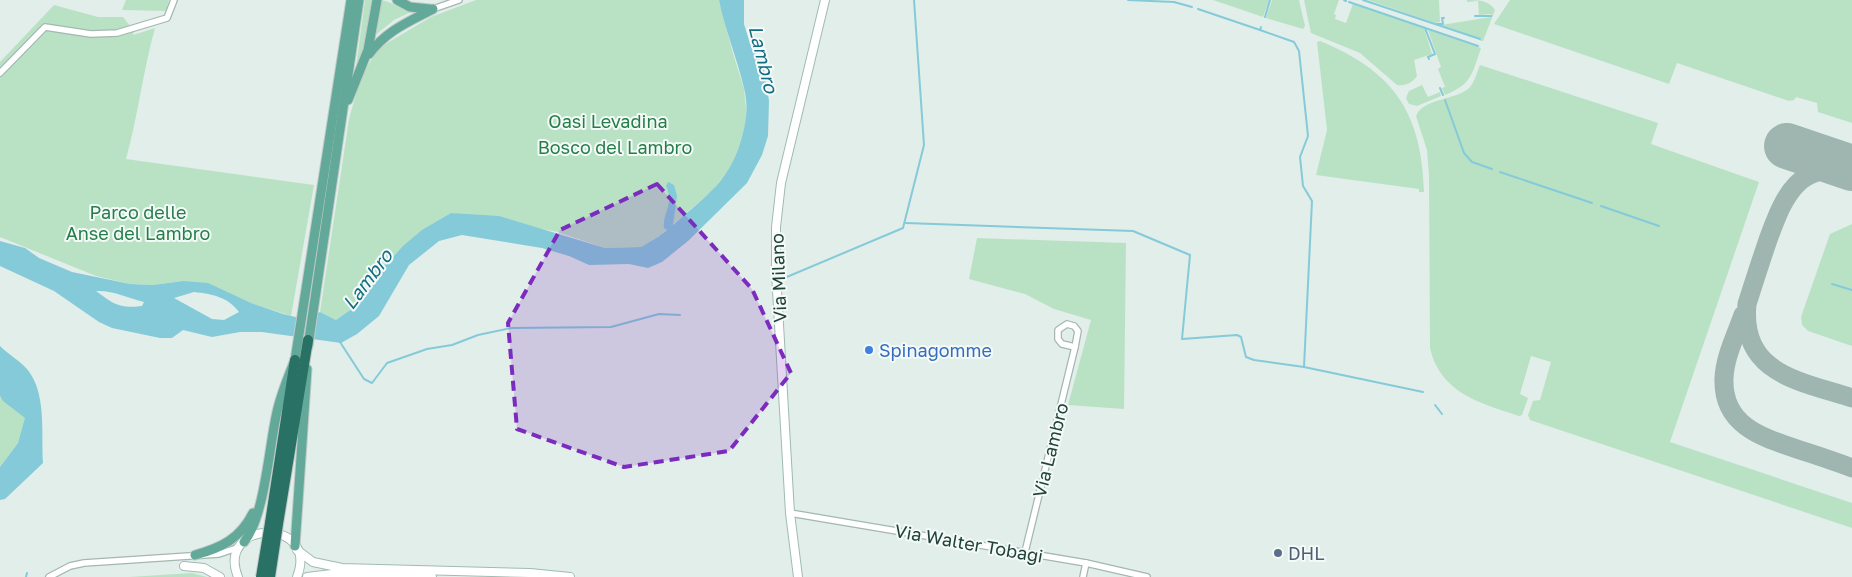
<svg xmlns="http://www.w3.org/2000/svg" width="1852" height="577" font-family="'Golos Text',sans-serif">
<rect width="100%" height="100%" fill="#e2eee9"/>
<g fill="#b9e2c5">
<polygon points="126,0 169,0 166,11 122,10"/>
<polygon points="365,0 373,0 364,48 356,67"/>
<path d="M379,0C390,0 400,9 411,12L394,20L372,38Z"/>
<polygon points="476,0 719,0 732,50 744,89 747,117 739,153 732,166 712,191 658,237 641,247 605,248 558,232 451,213 383,268 369,292 353,308 336,320 320,312 349,119 360,80 377,49 431,17"/>
<polygon points="1213,0 1269,0 1263,17"/>
<polygon points="1272,0 1299,0 1305,26 1303,29 1266,18"/>
<path d="M1304,0H1339L1334,14L1336,15L1335,19L1346,23L1353,4L1424,28L1432,54L1414,60L1417,76C1412,83 1406,86 1397,85L1360,53L1311,33Z"/>
<polygon points="1368,0 1439,0 1440,22 1435,23"/>
<path d="M1467,0C1478,0 1489,0 1495,10L1483,41H1480L1481,39L1441,25L1491,17V14L1479,15L1478,1L1467,2Z"/>
<polygon points="1510,0 1852,0 1852,123 1818,112 1817,103 1796,97 1794,100 1789,101 1677,63 1669,84 1494,24"/>
<path d="M54,5L98,17H123L134,31L133,35L155,28C143,71 138,116 126,159L314,185L291,316L183,281L153,285L130,284L96,276L0,237V62Z"/>
<path d="M1428,30L1481,48C1472,74 1472,84 1445,95L1442,88L1445,87L1438,69L1441,67Z"/>
<path d="M1320,41C1393,71 1422,112 1424,192H1419V189L1316,175L1327,130L1317,42Z"/>
<path d="M1480,65L1658,123L1651,144L1759,182L1670,442L1852,503V528L1530,420L1528,415L1533,401L1540,400L1551,362L1531,356L1520,394L1528,398L1522,415L1519,416C1480,403 1440,393 1430,348L1429,175L1427,150L1416,116C1424,97 1457,101 1470,87C1475,81 1477,72 1480,65Z"/>
<polygon points="1422,85 1428,97 1440,92 1441,96 1417,106 1409,104 1406,98 1409,91"/>
<polygon points="1852,224 1852,346 1808,331 1802,325 1801,317 1830,234"/>
<polygon points="977,238 1126,243 1124,409 1068,405 1091,320 1054,309 1025,294 969,279"/>
<polygon points="0,397 26,418 18,443 0,467"/>
<polygon points="192,573 207,577 129,577"/>
</g>
<g fill="#84cad9" fill-rule="evenodd">
<path d="M719,0H744V24L751,47L763,64L769,101L768,136L762,155L747,183L688,241L662,262L648,268L629,264L589,265L569,256L542,248L462,235L439,241L409,265L379,316L357,334L341,343L262,332H240L212,337L183,330L172,338H160L112,328L99,322L54,291L0,266V241L25,248L39,258L72,272L130,284L153,285L183,281L208,283L251,303L283,314L304,319L320,312L336,320L353,308L369,292L383,268L403,246L422,230L451,213L499,216L605,248L641,247L658,237L667,230L664,228C662,213 675,204 666,186L668,182L674,185L677,196L673,225C707,195 732,180 743,133C747,118 748,104 744,88C737,58 725,30 719,0ZM96,291C113,290 128,298 144,302L142,306C119,309 114,304 96,291ZM194,292C212,294 228,297 239,312L224,320L212,319L174,298Z"/>
<path d="M0,346C8,354 19,360 27,369C47,393 41,433 43,463L5,499L0,500V467L18,443L25,418L3,401L0,396Z"/>
</g>
<g fill="none" stroke-linecap="round" stroke-linejoin="round">
<g stroke="#84cad9" stroke-width="2">
<polyline points="1128,0 1174,2 1192,7"/>
<polyline points="1344,0 1346,1"/>
<polyline points="1363,0 1480,39"/>
<polyline points="1349,2 1478,46"/>
<polyline points="1198,9 1260,30 1261,27"/>
<polyline points="1475,16 1491,16"/>
<polyline points="1265,17 1270,0"/>
<polyline points="1437,24 1443,24 1442,18 1444,18"/>
<polyline points="1425,28 1435,54 1428,57 1429,59"/>
<polyline points="1260,30 1294,42 1299,51 1308,136 1300,157 1303,186 1312,201 1304,367"/>
<polyline points="1440,88 1443,95"/>
<polyline points="1445,100 1464,153 1472,162 1492,169"/>
<polyline points="1500,172 1592,203"/>
<polyline points="1601,206 1659,226"/>
<polyline points="906,223 1133,231 1190,255 1182,339 1237,335 1241,337 1246,357 1254,360 1304,367 1423,392"/>
<polyline points="782,279 903,228 924,145 914,0"/>
<polyline points="1832,284 1852,290"/>
<polyline points="340,342 364,379 372,383 387,363 427,349 452,345 478,335 511,328 611,327 659,314 680,315"/>
<polyline points="1435,405 1442,414"/>
<polyline points="26,577 27,573"/>
</g>
<g stroke="#9eb6af" stroke-width="19">
<path d="M1852,170C1798,163 1785,194 1769,237C1761,260 1754,282 1747,304C1740,374 1800,381 1852,398"/>
<path d="M1743,315C1736,335 1725,356 1724,378C1722,425 1761,437 1797,449C1815,455 1834,461 1852,468"/>
</g>
<polyline stroke="#9eb6af" stroke-width="46" points="1787,146 1852,168"/>
<defs>
<g id="street">
<polyline points="433,9 459,0"/>
<polyline points="0,73 45,27 91,34 117,33 167,18 174,0"/>
<polygon points="1067,324 1074,326 1078,331 1075,347 1062,344 1058,339 1058,330"/>
<polyline points="790,513 1086,563 1147,577"/>
<polyline points="1025,552 1075,347"/>
<polyline points="49,577 70,566 84,563 219,554 240,547"/>
<polyline points="1083,577 1086,563"/>
</g>
<g id="secondary">
<polyline points="297,550 313,562 342,568 530,573 570,577"/>
<polyline points="184,566 204,568 220,577"/>
<path d="M238,577C215,519 320,517 297,577"/>
<polyline points="307,577 332,574 432,577"/>
<polyline points="798,577 790,513 776,273 776,227 781,183 825,0"/>
</g>
<g id="primary">
<polyline points="397,0 410,7 430,9"/>
<path d="M369,54C386,31 408,22 433,9"/>
<polyline points="348,100 368,50 377,0"/>
<polyline points="308,346 359,0"/>
<path d="M244,542C265,516 269,446 277,412C281,394 288,377 295,360L351,0"/>
<polyline points="295,546 307,369"/>
<path d="M195,555C221,548 240,539 253,513"/>
</g>
<g id="highway">
<polyline points="270,523 295,360"/>
<polyline points="278,524 308,340"/>
</g>
</defs>
<use href="#street" stroke="#a4b7b1" stroke-width="8"/>
<use href="#secondary" stroke="#9fbbb2" stroke-width="10"/>
<use href="#primary" stroke="#c1cac8" stroke-width="11"/>
<use href="#highway" stroke="#c1cac8" stroke-width="12"/>
<use href="#street" stroke="#fff" stroke-width="5.5"/>
<use href="#secondary" stroke="#fff" stroke-width="8"/>
<use href="#primary" stroke="#62a999" stroke-width="9"/>
<use href="#highway" stroke="#287164" stroke-width="10"/>
<defs>
<g id="highway-bridge">
<polyline points="261,577 270,523"/>
<polyline points="270,577 278,524"/>
</g>
</defs>
<use href="#highway-bridge" stroke="#c1cac8" stroke-width="12" stroke-linecap="butt"/>
<use href="#highway-bridge" stroke="#287164" stroke-width="10"/>
</g>
<path fill="#7b2cbf" fill-opacity="0.2" stroke="#7b2cbf" stroke-width="4" stroke-dasharray="10 6" stroke-linejoin="round" d="M657,184L752,289L791,373L729,451L624,467L517,429L508,323L560,230Z"/>
<circle fill="#3f7fe0" stroke="#f4faf7" stroke-width="2" cx="869" cy="350" r="5"/>
<circle fill="#5c6f8a" stroke="#f4faf7" stroke-width="2" cx="1278" cy="553" r="5"/>
<g text-anchor="middle" dominant-baseline="central" stroke-width="4" stroke-linejoin="round" paint-order="stroke">
<g font-size="18" fill="#257d4a" stroke="#f4faf7">
<text x="608" y="121">Oasi Levadina</text>
<text x="615" y="147">Bosco del Lambro</text>
<text x="138" y="212">Parco delle<tspan x="138" dy="21">Anse del Lambro</tspan></text>
</g>
<g font-size="18" fill="#20423a" stroke="#f4faf7">
<text transform="translate(778 278) rotate(-92)">Via Milano</text>
<text transform="translate(1050 450) rotate(-76)">Via Lambro</text>
<text transform="translate(969 543) rotate(10)">Via Walter Tobagi</text>
</g>
<g font-size="18" fill="#366cbe" stroke="#f4faf7" text-anchor="start">
<text x="879" y="350">Spinagomme</text>
</g>
<g font-size="18" fill="#4e5e75" stroke="#f4faf7" text-anchor="start">
<text x="1288" y="553">DHL</text>
</g>
<g font-size="19" font-style="italic" fill="#136e85" stroke="#f4faf7">
<text transform="translate(764 59) rotate(76)">Lambro</text>
<text transform="translate(367 279) rotate(-53)">Lambro</text>
</g>
</g>
</svg>
